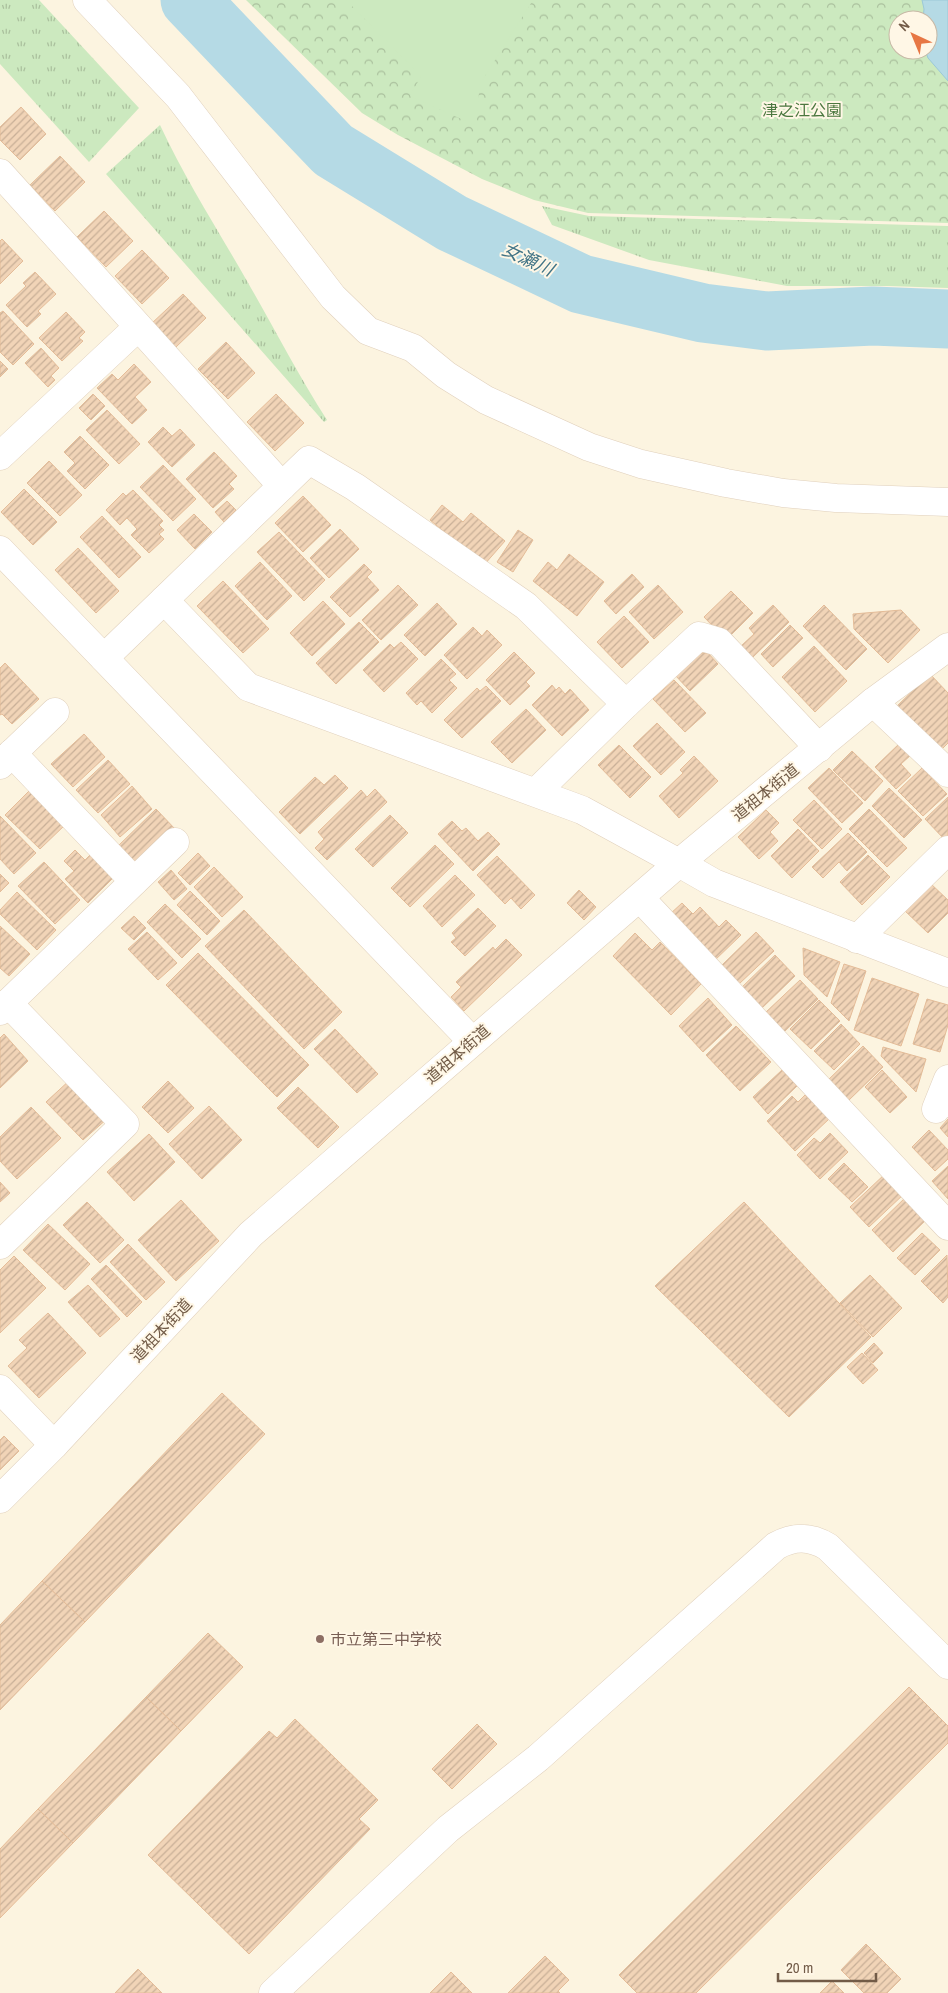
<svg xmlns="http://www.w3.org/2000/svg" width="948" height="1993" font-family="'Archivo Narrow','Noto Sans JP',sans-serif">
<defs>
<pattern id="grass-tufts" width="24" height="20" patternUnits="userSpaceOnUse" patternTransform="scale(1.25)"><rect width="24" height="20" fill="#cce9bf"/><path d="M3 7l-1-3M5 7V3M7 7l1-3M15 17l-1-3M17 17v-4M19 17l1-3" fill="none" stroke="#aac09d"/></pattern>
<pattern id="park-crowns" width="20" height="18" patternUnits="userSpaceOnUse" patternTransform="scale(1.25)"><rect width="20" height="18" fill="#cce9bf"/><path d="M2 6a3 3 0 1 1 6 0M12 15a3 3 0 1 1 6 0" fill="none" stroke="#aac09d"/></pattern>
<pattern id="building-hatch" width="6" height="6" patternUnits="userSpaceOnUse" patternTransform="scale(1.25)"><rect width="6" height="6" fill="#f1d4b7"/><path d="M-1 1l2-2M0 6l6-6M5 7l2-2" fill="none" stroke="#c8af97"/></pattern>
</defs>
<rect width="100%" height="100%" fill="#fcf4e0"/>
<g fill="url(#grass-tufts)">
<polygon points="0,0 39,0 139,108 89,162 0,64"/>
<path d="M160,125C185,179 218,230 247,281C274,328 298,375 327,420L324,422L106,174Z"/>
<polygon points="542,206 589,216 948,226 948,288 889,286 787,286 649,260 552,225"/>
</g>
<path fill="url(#park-crowns)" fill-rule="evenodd" d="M246,0H948V223L588,213L534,200L482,179L398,135L362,113ZM898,20H928V50H898Z"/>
<polygon fill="#cce9bf" points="346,0 533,0 480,84 477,111 477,126 410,96 421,76"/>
<polygon fill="#b5dae5" stroke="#9bc8d7" points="922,0 948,0 948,81 928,58 925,50 928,50 928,20 923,20 924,9"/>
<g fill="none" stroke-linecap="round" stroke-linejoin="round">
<polyline stroke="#b5dae5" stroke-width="59" points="190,0 333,150 452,223 581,284 703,313 767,321 873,316 948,319"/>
</g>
<g fill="url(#building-hatch)" stroke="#e4bc98">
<polygon points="21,107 46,134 20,160 0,140 0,127"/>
<polygon points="60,156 85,182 55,211 30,185"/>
<polygon points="104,211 133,241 106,267 77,237"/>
<polygon points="2,239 23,261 0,284 0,241"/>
<polygon points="142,250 169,278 142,304 115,276"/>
<polygon points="35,272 56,294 38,311 41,314 27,327 6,305 26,286 23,283"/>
<polygon points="183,294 206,318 175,348 151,324"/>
<polygon points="3,311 34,344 13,365 0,352 0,313"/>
<polygon points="66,312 85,332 79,338 83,341 62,361 39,338"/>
<polygon points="226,342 255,373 228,399 198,369"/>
<polygon points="41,348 59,368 51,376 55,380 48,387 25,363"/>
<polygon points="0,361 8,369 0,377"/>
<polygon points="134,364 151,382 135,397 147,410 132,424 97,388 112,374 118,380"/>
<polygon points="93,394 105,406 91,420 79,408"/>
<polygon points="276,394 304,423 275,451 247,422"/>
<polygon points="107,410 140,444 119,464 86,430"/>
<polygon points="163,427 172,436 180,429 195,445 172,467 148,442"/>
<polygon points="80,436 109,465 85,489 67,471 75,463 64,452"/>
<polygon points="214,452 237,476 229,484 234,489 213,508 186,479"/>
<polygon points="49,461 82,495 60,516 27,483"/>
<polygon points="163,465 196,499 173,521 140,487"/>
<polygon points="24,489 57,522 33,545 1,512"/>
<polygon points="133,490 163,521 159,525 164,530 159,534 164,539 149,553 131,535 137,529 127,518 120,525 106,510 123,493 126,496"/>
<polygon points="303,496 331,525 303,552 275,523"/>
<polygon points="227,501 236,510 224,522 215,512"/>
<polygon points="442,505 463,522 471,513 505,541 484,565 430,520"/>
<polygon points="194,514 212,532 195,549 177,530"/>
<polygon points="102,516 141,557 119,578 80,537"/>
<polygon points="340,529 359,549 329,578 310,558"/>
<polygon points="518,530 533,540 513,572 497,562"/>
<polygon points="279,532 325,580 304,601 257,552"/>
<polygon points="78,548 119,591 96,613 55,570"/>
<polygon points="569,554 604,582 577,616 533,581 548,562 557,570"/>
<polygon points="260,562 292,596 267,620 235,586"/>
<polygon points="364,564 372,572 367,577 379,590 350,617 330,597"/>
<polygon points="632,574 644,587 616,614 604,601"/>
<polygon points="223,581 269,629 243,653 197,606"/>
<polygon points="398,585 418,605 381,640 362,620"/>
<polygon points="658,585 683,612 654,639 629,612"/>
<polygon points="731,591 753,613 726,640 704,617"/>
<polygon points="323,601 345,624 312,656 290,633"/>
<polygon points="437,603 457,624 425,656 404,635"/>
<polygon points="773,605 789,622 752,658 741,646 754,634 749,628"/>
<polygon points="824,605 867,649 846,670 803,626"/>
<polygon points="901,610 920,630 888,663 854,629 853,614"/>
<polygon points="624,616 649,642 622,668 597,642"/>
<polygon points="359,622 379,642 336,684 316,663"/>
<polygon points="790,625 803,638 773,667 761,654"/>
<polygon points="473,627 482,636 487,630 502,645 467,679 444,655"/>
<polygon points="401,642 418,659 384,692 363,670 390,644 394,648"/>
<polygon points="814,646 847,681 815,712 782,677"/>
<polygon points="514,652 535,673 526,682 530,686 510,705 486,680"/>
<polygon points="695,653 708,653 718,664 690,691 674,674"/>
<polygon points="441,659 456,674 449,680 457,688 432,713 421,701 417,705 406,693"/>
<polygon points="5,663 39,699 12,724 2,714 0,715 0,668"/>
<polygon points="930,674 948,693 948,743 939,752 896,707"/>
<polygon points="674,680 706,713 685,732 653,699"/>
<polygon points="552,685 556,690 559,687 565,694 570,689 589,710 562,736 532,705"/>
<polygon points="486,686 501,701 462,738 444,720 477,688 480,691"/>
<polygon points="526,709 546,730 512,763 491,742"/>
<polygon points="657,723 685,752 661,775 633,746"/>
<polygon points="84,734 105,757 73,787 51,764"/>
<polygon points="901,742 912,754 901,764 911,775 896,789 875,767"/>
<polygon points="619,745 651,777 630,798 598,765"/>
<polygon points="852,751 883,781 865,801 833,770"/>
<polygon points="694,756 718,781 679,818 659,796 683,773 680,770"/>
<polygon points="108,760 130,784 98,813 76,790"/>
<polygon points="829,768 863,803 842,823 808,788"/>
<polygon points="922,768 947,794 923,816 898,791"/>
<polygon points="335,775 348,788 300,834 279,812 315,777 324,785"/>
<polygon points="132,786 152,809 120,837 101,815"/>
<polygon points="889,788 922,820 904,838 872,806"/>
<polygon points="31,789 66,824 40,849 5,815"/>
<polygon points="375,789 387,802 327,860 315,848 324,839 318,832 361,790 367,797"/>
<polygon points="948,797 948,837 945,840 925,819"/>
<polygon points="814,800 842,829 822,849 793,820"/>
<polygon points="156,809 176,830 137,868 117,847"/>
<polygon points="869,809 907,848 887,867 849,829"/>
<polygon points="766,810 779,823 770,832 778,841 759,859 738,837"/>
<polygon points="390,815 408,833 373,867 355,849"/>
<polygon points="0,816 36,853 14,874 0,859"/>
<polygon points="452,821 462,831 466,828 478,841 488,832 500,844 473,871 438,834"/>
<polygon points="798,829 819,851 792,878 771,856"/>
<polygon points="848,833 867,852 847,871 839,862 823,878 812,867"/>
<polygon points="435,845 454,864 410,907 391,888"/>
<polygon points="75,850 85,860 92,853 115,876 88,903 65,879 74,871 64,861"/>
<polygon points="198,853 210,866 190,885 178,873"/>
<polygon points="868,855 890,877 862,905 840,882"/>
<polygon points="497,856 535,895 521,909 511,898 505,904 477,875"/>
<polygon points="44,862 80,900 55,924 18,886"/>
<polygon points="214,867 243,897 222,917 194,887"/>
<polygon points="171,870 187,889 174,900 158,882"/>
<polygon points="0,874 9,883 0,892"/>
<polygon points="455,875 475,895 442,927 423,906"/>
<polygon points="930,883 948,900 948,913 928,933 903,909"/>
<polygon points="579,890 596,907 584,920 567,903"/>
<polygon points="190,891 220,921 207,935 177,905"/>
<polygon points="17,892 56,930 37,950 0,914 0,910"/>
<polygon points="682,903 693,914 700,907 719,927 726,920 741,935 713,962 669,915"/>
<polygon points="165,904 201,939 182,958 147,922"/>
<polygon points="478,908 496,926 465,956 451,942 456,938 452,933"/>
<polygon points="244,910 342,1012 304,1049 205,946"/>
<polygon points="134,916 146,928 134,940 121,928"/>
<polygon points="0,926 30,954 9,976 0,968"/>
<polygon points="147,932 177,963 158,980 128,949"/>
<polygon points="756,932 774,951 739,984 721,966"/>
<polygon points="635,933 652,950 660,942 701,984 671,1015 613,956"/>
<polygon points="506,939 522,955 464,1011 451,997 461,987 456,982 493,947 495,950"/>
<polygon points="803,948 840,962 827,997 804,975"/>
<polygon points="198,953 309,1065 277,1097 166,985"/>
<polygon points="775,955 795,976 760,1010 740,989"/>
<polygon points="844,964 866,971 849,1021 831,1003"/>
<polygon points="872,978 919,994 901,1046 854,1030"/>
<polygon points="800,980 818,999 784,1032 765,1013"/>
<polygon points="708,998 732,1025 703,1052 679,1026"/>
<polygon points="927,999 948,1005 948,1025 940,1052 913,1044"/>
<polygon points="819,1000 840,1021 811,1049 790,1029"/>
<polygon points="841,1024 860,1044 834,1070 814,1051"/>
<polygon points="736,1026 771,1062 740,1091 706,1055"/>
<polygon points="335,1029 378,1074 357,1093 314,1049"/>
<polygon points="4,1034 28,1061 0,1088 0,1038"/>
<polygon points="863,1046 883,1067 847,1102 827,1081"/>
<polygon points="883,1047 926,1059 916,1092 881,1056"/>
<polygon points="782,1070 797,1086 768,1114 753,1097"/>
<polygon points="882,1070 907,1097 890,1113 865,1087"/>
<polygon points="71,1079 108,1118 83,1140 46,1102"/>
<polygon points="168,1081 194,1108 168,1133 142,1107"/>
<polygon points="298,1087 339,1127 318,1148 277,1108"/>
<polygon points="805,1095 829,1119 795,1151 767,1121 792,1096 798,1102"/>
<polygon points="209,1106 242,1140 202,1179 169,1144"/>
<polygon points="31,1107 61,1138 17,1179 0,1161 0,1137"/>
<polygon points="948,1119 948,1137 940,1128"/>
<polygon points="929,1130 948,1150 948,1159 935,1171 912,1147"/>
<polygon points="830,1133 848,1152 820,1179 797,1155 814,1138 820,1143"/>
<polygon points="149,1134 175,1162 134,1201 107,1172"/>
<polygon points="844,1163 868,1187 852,1202 828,1179"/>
<polygon points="948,1166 948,1199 932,1181"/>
<polygon points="886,1173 905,1193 869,1227 850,1207"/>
<polygon points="0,1182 10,1193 0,1202"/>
<polygon points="908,1195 929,1217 893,1252 872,1230"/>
<polygon points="181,1200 219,1241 176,1281 138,1240"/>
<polygon points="87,1202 124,1240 100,1263 63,1225"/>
<polygon points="744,1202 871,1337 789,1417 655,1286"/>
<polygon points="48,1224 90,1264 65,1290 23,1250"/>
<polygon points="922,1233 940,1250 915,1275 897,1258"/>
<polygon points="128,1244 165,1282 146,1300 110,1262"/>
<polygon points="947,1255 948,1297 943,1303 921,1281"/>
<polygon points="14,1256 46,1288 0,1333 0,1270"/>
<polygon points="106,1265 142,1302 127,1317 91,1279"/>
<polygon points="870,1275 902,1308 873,1337 840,1303"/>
<polygon points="88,1285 120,1319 100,1337 68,1302"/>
<polygon points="48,1313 86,1353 39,1398 8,1366 27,1348 19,1340"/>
<polygon points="874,1343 883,1353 873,1363 864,1353"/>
<polygon points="862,1353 878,1370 863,1384 847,1367"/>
<polygon points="222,1393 265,1434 85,1622 42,1581"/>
<polygon points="4,1436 19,1451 0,1470 0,1440"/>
<polygon points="42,1581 85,1622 0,1710 0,1625"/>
<polygon points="208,1633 243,1667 181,1731 146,1697"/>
<polygon points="909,1687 948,1726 948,1743 696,1993 637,1993 619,1975"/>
<polygon points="146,1697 181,1731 73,1843 38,1809"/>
<polygon points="295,1719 378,1800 359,1819 370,1829 249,1954 148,1855 269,1731 277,1738"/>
<polygon points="477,1724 497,1744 452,1789 432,1769"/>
<polygon points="38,1809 73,1843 0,1918 0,1849"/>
<polygon points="866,1944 901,1979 887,1993 864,1993 841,1970"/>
<polygon points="545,1956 569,1980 558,1991 560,1993 508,1993"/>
<polygon points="138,1969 162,1993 115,1993"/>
<polygon points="451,1972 472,1993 430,1993"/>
<polygon points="832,1981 844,1993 820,1993"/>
</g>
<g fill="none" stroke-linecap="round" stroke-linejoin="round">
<defs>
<g id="minor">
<polyline points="87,0 178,96 333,297 368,331 413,348 446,375 486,400 589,447 641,464 726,483 783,493 836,498 948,502"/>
<polyline points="0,173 282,486"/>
<polyline points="0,456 138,327"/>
<polyline points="0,550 472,1041"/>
<polyline points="164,600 248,687 582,810 679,863 873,702 948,647"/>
<polyline points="104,658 309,460 355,487 526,606 626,704 699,636 719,642 819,748"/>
<polyline points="873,702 948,773"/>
<polyline points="12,753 134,881"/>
<polyline points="0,765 55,712"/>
<polyline points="536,792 626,704"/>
<polyline points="640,898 948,1226"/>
<polyline points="857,939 948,850"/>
<polyline points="0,1011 175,842"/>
<polyline points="936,1109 948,1079"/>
<polyline points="0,1245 125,1124 8,1003"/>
<polyline points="0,1389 54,1445"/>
<path d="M273,1993L448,1829L538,1758L776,1546C794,1536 810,1536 828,1547L948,1665"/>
</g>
<polyline id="tertiary" points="0,1499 54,1445 251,1234 679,863 714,883 948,973"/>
</defs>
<use href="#minor" stroke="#e0d0bc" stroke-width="29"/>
<use href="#tertiary" stroke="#e0d0bc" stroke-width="29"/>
<use href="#minor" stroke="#fff" stroke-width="28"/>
<use href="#tertiary" stroke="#fff" stroke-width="28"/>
</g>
<circle fill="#8d6e63" stroke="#fff7e6" stroke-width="2" cx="320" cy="1639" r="5"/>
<g text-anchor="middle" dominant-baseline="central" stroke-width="4" stroke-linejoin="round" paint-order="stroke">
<g font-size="16" fill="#4c7840" stroke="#fff7e6">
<text x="802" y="110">津之江公園</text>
</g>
<g font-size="16" fill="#725b47" stroke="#fff7e6">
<text transform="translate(765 792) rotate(-39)">道祖本街道</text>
<text transform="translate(457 1054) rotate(-41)">道祖本街道</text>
<text transform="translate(161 1330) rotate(-47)">道祖本街道</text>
</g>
<g font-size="16" fill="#785e54" stroke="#fff7e6" text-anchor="start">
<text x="330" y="1639">市立第三中学校</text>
</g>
<g font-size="18" font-style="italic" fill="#417486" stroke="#fff7e6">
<text transform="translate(528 259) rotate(25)">女瀬川</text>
</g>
</g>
<g transform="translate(913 35) rotate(316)"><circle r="24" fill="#fff7e6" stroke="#c7b9a6"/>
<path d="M0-4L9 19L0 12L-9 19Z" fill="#e77744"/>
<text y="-8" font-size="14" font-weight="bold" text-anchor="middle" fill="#725b47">N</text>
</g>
<path d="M778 1973v8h98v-8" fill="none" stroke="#725b47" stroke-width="2.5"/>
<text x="786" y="1973" font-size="15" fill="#725b47" stroke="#fff7e6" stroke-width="4" paint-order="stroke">20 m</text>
</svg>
